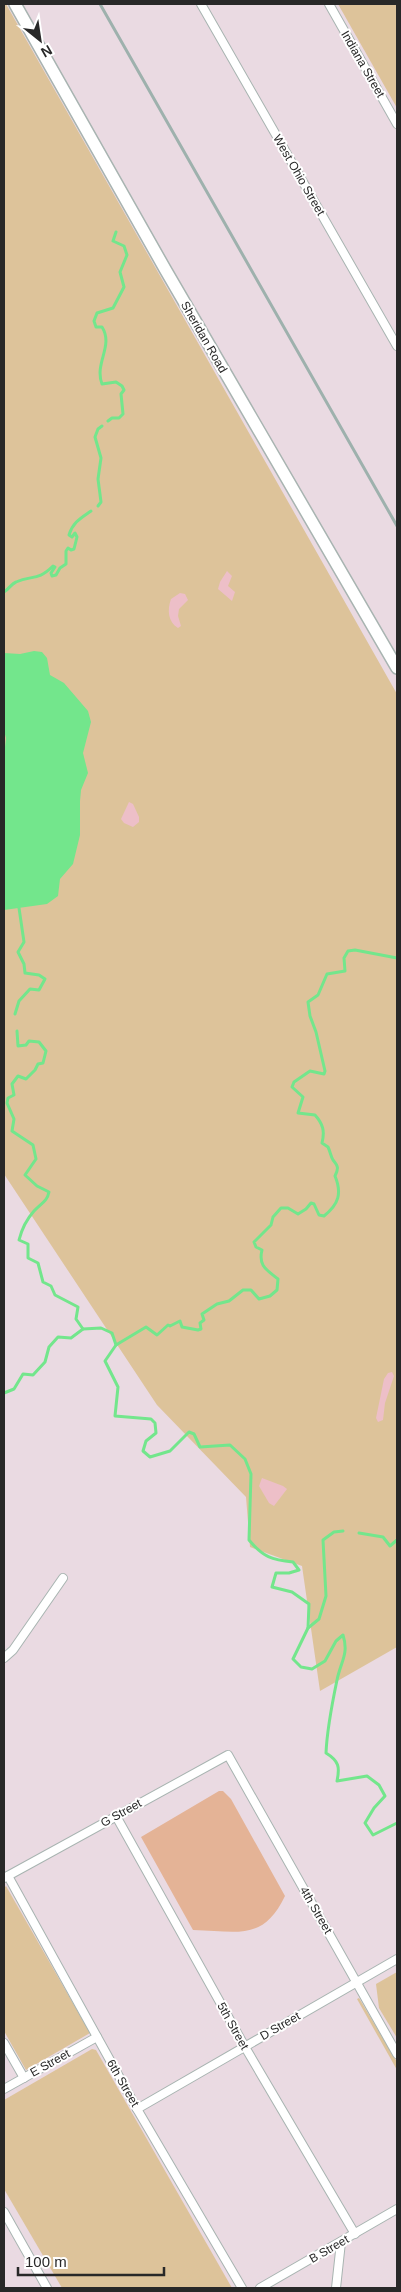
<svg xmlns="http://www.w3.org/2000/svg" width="401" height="2292" font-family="Helvetica,sans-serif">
<rect width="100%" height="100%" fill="#eadae2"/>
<g fill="#ddc39a">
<polygon points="4,4 6,4 397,694 397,1647 320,1691 302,1566 250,1547 246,1497 157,1405 4,1174"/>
<polygon points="338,4 397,4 397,108"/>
<polygon points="6,1886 90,2033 26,2070 4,2031 4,1888"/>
<polygon points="397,1972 397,2038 379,2008 376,1984"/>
<polygon points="359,1998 397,2062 397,2070 357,1999"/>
<polygon points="92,2049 96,2050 232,2288 62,2288 4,2189 4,2100"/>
</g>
<g fill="#edbfc8">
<polygon points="227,571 232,576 228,586 235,592 232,601 218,589 220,582"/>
<path d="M180,593L185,594L188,600L179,609L178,616L181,626L178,628C168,622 167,610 171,599Z"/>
<polygon points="129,802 133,804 139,817 139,822 133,827 124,823 121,819"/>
<polygon points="392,1372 394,1376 385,1403 383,1420 378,1422 376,1418 384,1379 388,1373"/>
<polygon points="262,1478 283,1486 287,1489 274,1506 269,1503 259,1486"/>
</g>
<path fill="#e4b396" d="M219,1791H223L231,1799L285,1896C263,1942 237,1931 193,1930L141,1837Z"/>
<polygon fill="#73e68c" points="34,651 42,652 47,658 50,675 64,683 88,711 91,722 83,753 88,773 81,790 80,801 80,835 73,864 60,879 58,896 47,904 4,910 4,756 6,738 4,731 4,653 20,654"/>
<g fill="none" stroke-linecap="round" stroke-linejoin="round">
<g stroke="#73e68c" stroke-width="3">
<path d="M108,421L112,418H119L123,414L121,394L124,390L122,386L116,382L102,384C94,363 114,346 102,327H96L94,321L97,313L113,308L124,287L120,272L127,255L124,246L113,241L116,232"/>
<polyline points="98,506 101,502 98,479 101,458 95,437 98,429 102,426"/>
<path d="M4,592C9,589 11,584 16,582C32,575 38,581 53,566L55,567L51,573L52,576L56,575L60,568L66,564V551L68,548L71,550L74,549L77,537L75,533L72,537L69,535C73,522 81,518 91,511"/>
<polyline points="15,1014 19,1001 30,989 39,990 45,979 39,975 25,973 24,964 18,952 24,942 19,908"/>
<path d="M17,1031L18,1046L26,1045L29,1041L39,1042L46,1051L43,1063L38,1064L35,1070L26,1079L18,1076L12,1084L14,1095L8,1098L7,1103L14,1119L12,1131L33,1145L36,1159L25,1175L37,1186L49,1192C47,1202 41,1203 34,1211C26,1220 22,1228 19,1240L28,1244V1258L38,1263L43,1282L51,1286L55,1295L78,1307L76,1319L83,1329L101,1328L112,1333L116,1345"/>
<polyline points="4,1393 14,1389 23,1374 33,1375 45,1362 49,1347 58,1337 71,1338 83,1329"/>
<path d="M343,1531L334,1532L323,1540L326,1596L319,1619L308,1628L293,1659L301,1667L312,1669L325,1661L336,1641L343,1635C349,1654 341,1661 337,1680C332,1704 327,1729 326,1753C339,1761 340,1767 337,1781L367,1776L379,1785L385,1796L374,1808L365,1823L373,1835L397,1823"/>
<polyline points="359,1533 383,1537 390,1546 397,1540"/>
<path d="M308,1628L309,1604L292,1592L272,1587L276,1573H289L299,1570L293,1562C272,1560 263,1557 249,1540L251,1474L245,1459L230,1445L200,1447L194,1434L189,1432L170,1451L150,1457L143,1451L146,1441L156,1433L155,1423L151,1419L115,1416L118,1387L105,1361L116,1345L146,1327L157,1335L168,1325L170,1326L180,1321L182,1327L198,1330L201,1329L200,1323L204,1320L202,1314L217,1304L229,1301L243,1290H251L259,1299L270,1296L277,1290L278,1279C267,1270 258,1266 262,1250L256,1247L254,1242L271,1225L273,1217L281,1208H288L298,1214L306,1209L311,1203L314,1204L319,1215L324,1216C339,1204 342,1193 335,1176C339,1168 338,1166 333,1160C331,1157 330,1151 328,1147L322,1143C325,1131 323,1124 315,1115L298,1113L303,1097L292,1087L294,1082L310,1071L324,1074L325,1071L316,1032L310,1016L308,1002L318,995L327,974L345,971L344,958L348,951L355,950L397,958"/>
</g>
<defs>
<g id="street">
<polyline points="201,4 397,346"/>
<polyline points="329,4 397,124"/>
<polyline points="4,1658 13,1650 63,1578"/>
<polyline points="116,1816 245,2047 355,2234"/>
<polyline points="8,1876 137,2109 242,2288"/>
<polyline points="4,1878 228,1755 397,2054"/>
<polyline points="4,2043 24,2078"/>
<polyline points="4,2089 97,2037"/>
<polyline points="137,2109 397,1959"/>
<polyline points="4,2212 47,2288"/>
<polyline points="260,2288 397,2209"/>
<polyline points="336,2288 341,2242"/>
</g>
<polyline id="secondary" points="15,4 165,269 397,668"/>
</defs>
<use href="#street" stroke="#a8b4b1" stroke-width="10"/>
<use href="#secondary" stroke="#a8b4b1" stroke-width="14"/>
<use href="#street" stroke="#fff" stroke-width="8"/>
<use href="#secondary" stroke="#fff" stroke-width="11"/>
<polyline stroke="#9eb1ad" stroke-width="3" points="100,4 397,526"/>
</g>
<g text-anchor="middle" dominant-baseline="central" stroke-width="4" stroke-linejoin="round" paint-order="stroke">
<g font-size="12" fill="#282828" stroke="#fff">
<text transform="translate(363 64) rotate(60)">Indiana Street</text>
<text transform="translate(299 175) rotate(60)">West Ohio Street</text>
<text transform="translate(204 337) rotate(60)">Sheridan Road</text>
<text transform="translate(121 1813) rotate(-29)">G Street</text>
<text transform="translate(316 1910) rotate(60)">4th Street</text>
<text transform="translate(233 2026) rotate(61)">5th Street</text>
<text transform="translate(280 2026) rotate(-30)">D Street</text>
<text transform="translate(50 2063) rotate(-29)">E Street</text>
<text transform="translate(123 2083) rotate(60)">6th Street</text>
<text transform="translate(329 2249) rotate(-30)">B Street</text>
</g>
</g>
<rect width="401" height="2292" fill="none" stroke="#282828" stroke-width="10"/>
<g transform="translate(40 40) rotate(150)" stroke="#ffffff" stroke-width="4" paint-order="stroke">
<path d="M0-4L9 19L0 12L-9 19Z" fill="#282828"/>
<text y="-8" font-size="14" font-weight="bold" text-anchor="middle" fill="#282828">N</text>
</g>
<path d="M18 2267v8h146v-8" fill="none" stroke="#282828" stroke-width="2.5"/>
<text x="25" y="2267" font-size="15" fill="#282828" stroke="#ffffff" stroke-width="4" paint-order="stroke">100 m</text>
</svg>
